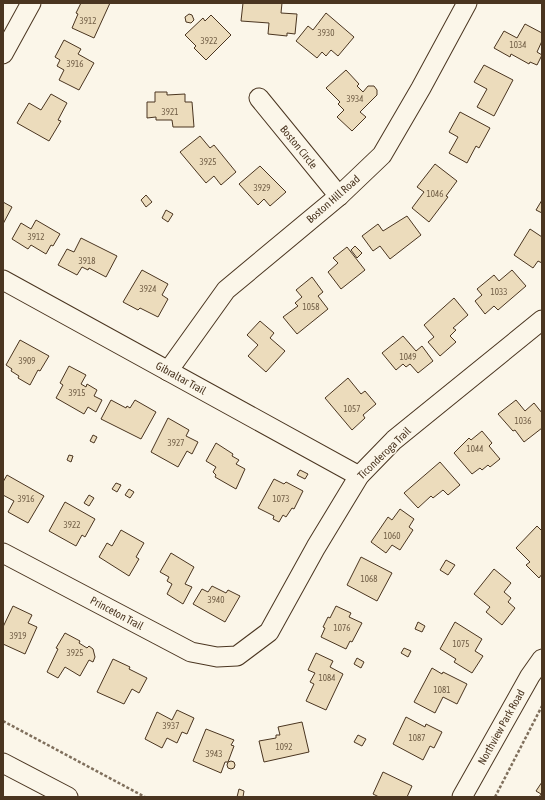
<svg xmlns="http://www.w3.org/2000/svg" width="545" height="800" font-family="'Asap Condensed',sans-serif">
<rect width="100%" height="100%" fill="#fbf6e9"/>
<g fill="#ecdcbc" stroke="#4a3520">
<polygon points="81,3 110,3 94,38 72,28 78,14 76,13"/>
<polygon points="243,3 282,3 281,13 297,14 295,34 287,33 287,36 268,34 269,23 241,21"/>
<polygon points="326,13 354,37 338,56 331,50 326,56 322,52 317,58 296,41 308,26 313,30"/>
<polygon points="189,14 192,15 194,20 191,23 186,22 185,17"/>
<polygon points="211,15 231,35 206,60 194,48 196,46 185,35 203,18 205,21"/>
<polygon points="525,24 542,33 542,41 537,52 542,55 537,65 530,62 529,64 511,54 510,57 494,48 504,31 517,38"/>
<polygon points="64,40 81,49 78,54 94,63 79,90 59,80 64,70 57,66 60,60 55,57"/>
<polygon points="484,65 513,80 494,116 477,107 487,89 474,82"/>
<polygon points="346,70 359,84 357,86 363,92 368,86 374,86 377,90 377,95 360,112 366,117 352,131 337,117 344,110 338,104 340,102 326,88"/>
<polygon points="155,92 167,92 167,95 185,94 185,102 192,102 194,127 173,127 172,120 156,120 156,117 147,118 147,102 155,102"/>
<polygon points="51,94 67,103 58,120 61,121 49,141 17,123 29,103 41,110"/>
<polygon points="460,112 490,128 479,148 476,146 467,163 449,153 458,137 449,132"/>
<polygon points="200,136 210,148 214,145 236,172 221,185 214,176 206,183 180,152"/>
<polygon points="435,164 457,181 446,196 448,197 429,222 412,208 424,192 417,187"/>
<polygon points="260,166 286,192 270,206 264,199 258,205 239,184"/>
<polygon points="146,195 152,202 146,207 141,200"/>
<polygon points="542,200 542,213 536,210"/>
<polygon points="3,202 12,207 3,224"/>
<polygon points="166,210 173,214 168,222 162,218"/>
<polygon points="407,216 421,235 390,259 380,246 373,251 362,236 378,224 383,231"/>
<polygon points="36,220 60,234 53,246 51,245 46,254 31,245 28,249 12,239 21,223 31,229"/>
<polygon points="530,229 542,237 542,263 538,261 533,268 514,255"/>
<polygon points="81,238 117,256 106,277 89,268 88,270 82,267 77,275 58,265 67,249 74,252"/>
<polygon points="355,246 362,253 357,258 351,250"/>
<polygon points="347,247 365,270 341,289 328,272 338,263 333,258"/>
<polygon points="142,270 168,284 162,295 168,299 158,317 140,308 138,310 123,302"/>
<polygon points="512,270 526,286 498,310 494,306 485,314 475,301 482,295 477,289 494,275 499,281"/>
<polygon points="312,277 323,292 318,296 328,309 297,334 283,317 298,306 295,303 302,297 296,290"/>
<polygon points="454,298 468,315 453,328 456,330 450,336 456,342 440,356 428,342 434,337 424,325"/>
<polygon points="260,321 274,333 270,338 285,351 266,372 248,356 258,345 247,335"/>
<polygon points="403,336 416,351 422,346 433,361 418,373 410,364 406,367 403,364 396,370 382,353"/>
<polygon points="20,340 49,356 40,371 38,370 30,385 18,378 19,376 11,371 12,369 6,365"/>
<polygon points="69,366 86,375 81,384 86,387 87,384 97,390 94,396 102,400 96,412 88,407 84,414 56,398 63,385 60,383"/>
<polygon points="348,378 361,394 365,391 376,404 363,415 365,418 352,430 325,398"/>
<polygon points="111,400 126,408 127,406 130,408 135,400 156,412 141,439 101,419"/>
<polygon points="516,400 525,411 534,403 542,413 542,428 524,442 515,430 513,431 498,414"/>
<polygon points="168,418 189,430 186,436 198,442 192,454 187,451 178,467 151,452"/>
<polygon points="482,431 492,443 489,446 500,459 490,467 488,465 482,470 480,468 472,474 454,453 469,438 471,440"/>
<polygon points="93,435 97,437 94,443 90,441"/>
<polygon points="216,443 233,454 232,456 239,460 236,464 245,469 236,489 215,477 216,475 213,472 216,467 206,461"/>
<polygon points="69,455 73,456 71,462 67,460"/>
<polygon points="440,462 460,485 448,495 443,490 433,498 431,496 418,508 404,493"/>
<polygon points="300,470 308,474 305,479 297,475"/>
<polygon points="7,475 44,496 28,523 8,512 14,501 3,495 3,482"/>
<polygon points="274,479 284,484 286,482 303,491 294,509 292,508 286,517 283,515 279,522 273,519 274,516 258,508"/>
<polygon points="116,483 121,485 117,492 112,489"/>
<polygon points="129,489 134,492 130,498 125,495"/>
<polygon points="89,495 94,498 89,506 84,503"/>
<polygon points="65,502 95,519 85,537 82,535 76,546 49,531"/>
<polygon points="400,509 414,519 409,527 413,530 400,550 392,545 386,553 371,542 388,517 392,520"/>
<polygon points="537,526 542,531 542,574 539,578 526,565 530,562 516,548"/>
<polygon points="121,530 144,543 136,557 139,559 129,576 99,557 107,543 112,546"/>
<polygon points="171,553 194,567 185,584 192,587 183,604 167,594 172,584 167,581 169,577 160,572"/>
<polygon points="361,557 392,573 377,601 347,585"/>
<polygon points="446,560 455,565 448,575 440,570"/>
<polygon points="494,569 511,583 504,592 511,598 508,602 515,608 502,625 486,612 490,607 474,594"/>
<polygon points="212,586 226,593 228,590 240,596 225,622 193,604 202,589 208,592"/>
<polygon points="13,606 32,615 28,623 37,627 25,654 3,644 3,627"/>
<polygon points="336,606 351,613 349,617 362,623 352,642 350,641 346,649 321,637 325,628 323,627 328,617 330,618"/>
<polygon points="418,622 425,626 422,632 415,629"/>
<polygon points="455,622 482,639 475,651 483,656 472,673 454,662 456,659 440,649"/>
<polygon points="65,633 80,641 79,643 87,648 89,646 93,649 95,657 93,662 89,660 80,676 65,667 58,678 47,672 58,649 56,648"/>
<polygon points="404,648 411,651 408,657 401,653"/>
<polygon points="316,653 333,661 330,667 343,674 326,710 306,701 314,684 310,682 315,673 308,670"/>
<polygon points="357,658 364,662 361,668 354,664"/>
<polygon points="113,659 130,667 129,669 147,678 139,693 132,689 124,704 97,692"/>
<polygon points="432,668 442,674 443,672 467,684 457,704 443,697 435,713 414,702"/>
<polygon points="177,710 194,718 187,734 182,732 177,743 167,738 162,748 145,739 157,712 172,720"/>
<polygon points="406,717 425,727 426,724 442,732 434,748 430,746 423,760 393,744"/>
<polygon points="302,722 309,752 264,762 259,741 276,738 276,735 280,735 278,727"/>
<polygon points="206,729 234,740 231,745 234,746 228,762 225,762 221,773 193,761"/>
<polygon points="358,735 366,739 362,746 354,742"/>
<circle cx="231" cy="765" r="4"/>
<polygon points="383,772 412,786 407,797 379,797 373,794"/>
<polygon points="542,782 542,797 539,797 541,794 536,791"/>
<polygon points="239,789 244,791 243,797 237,797"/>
</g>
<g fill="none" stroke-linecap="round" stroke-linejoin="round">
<defs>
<g id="minor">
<polyline points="3,54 31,3"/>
<polyline points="259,98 339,196"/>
<polyline points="3,280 359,476"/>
<polyline points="168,371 226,290 339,196 382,155 421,88 467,3"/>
<polyline points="3,553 191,652 217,657 237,656 269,632 316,547 359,476 394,440 542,320"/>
<polyline points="3,763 68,797"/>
<polyline points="462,797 530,676 542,659"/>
</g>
</defs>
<use href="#minor" stroke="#4a3520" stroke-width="21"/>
<g stroke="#7f6f5c" stroke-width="2.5" stroke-dasharray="3 2" stroke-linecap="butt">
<polyline points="3,721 145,797"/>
<polyline points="495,797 542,706"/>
</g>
<use href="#minor" stroke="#fbf6e9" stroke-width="19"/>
</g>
<g text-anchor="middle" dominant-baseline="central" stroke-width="3" stroke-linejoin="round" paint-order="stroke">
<g font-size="9" fill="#725f47">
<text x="88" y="21">3912</text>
<text x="326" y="33">3930</text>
<text x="209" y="41">3922</text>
<text x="518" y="45">1034</text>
<text x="75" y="64">3916</text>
<text x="355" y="99">3934</text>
<text x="170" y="112">3921</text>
<text x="208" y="162">3925</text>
<text x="262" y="188">3929</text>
<text x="435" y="194">1046</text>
<text x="36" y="237">3912</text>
<text x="87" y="261">3918</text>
<text x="148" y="289">3924</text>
<text x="499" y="292">1033</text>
<text x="311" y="307">1058</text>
<text x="408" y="357">1049</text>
<text x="27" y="361">3909</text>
<text x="77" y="393">3915</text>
<text x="352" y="409">1057</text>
<text x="523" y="421">1036</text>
<text x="176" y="443">3927</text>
<text x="475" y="449">1044</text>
<text x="26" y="499">3916</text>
<text x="281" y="499">1073</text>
<text x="72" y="525">3922</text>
<text x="392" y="536">1060</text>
<text x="369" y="579">1068</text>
<text x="216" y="600">3940</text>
<text x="342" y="628">1076</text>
<text x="18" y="636">3919</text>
<text x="461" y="644">1075</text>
<text x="75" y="653">3925</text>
<text x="327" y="678">1084</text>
<text x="442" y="690">1081</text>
<text x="171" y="726">3937</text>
<text x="417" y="738">1087</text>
<text x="284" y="747">1092</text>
<text x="214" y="754">3943</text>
</g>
<g font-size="11" fill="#4a3520" stroke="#fbf6e9">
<text transform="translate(299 147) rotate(51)">Boston Circle</text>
<text transform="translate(333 199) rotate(-41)">Boston Hill Road</text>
<text transform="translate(181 378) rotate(29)">Gibraltar Trail</text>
<text transform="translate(384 453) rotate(-44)">Ticonderoga Trail</text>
<text transform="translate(117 613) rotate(28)">Princeton Trail</text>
<text transform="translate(501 727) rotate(-61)">Northview Park Road</text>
</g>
</g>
<rect width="545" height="800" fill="none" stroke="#4a3520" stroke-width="8"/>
</svg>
